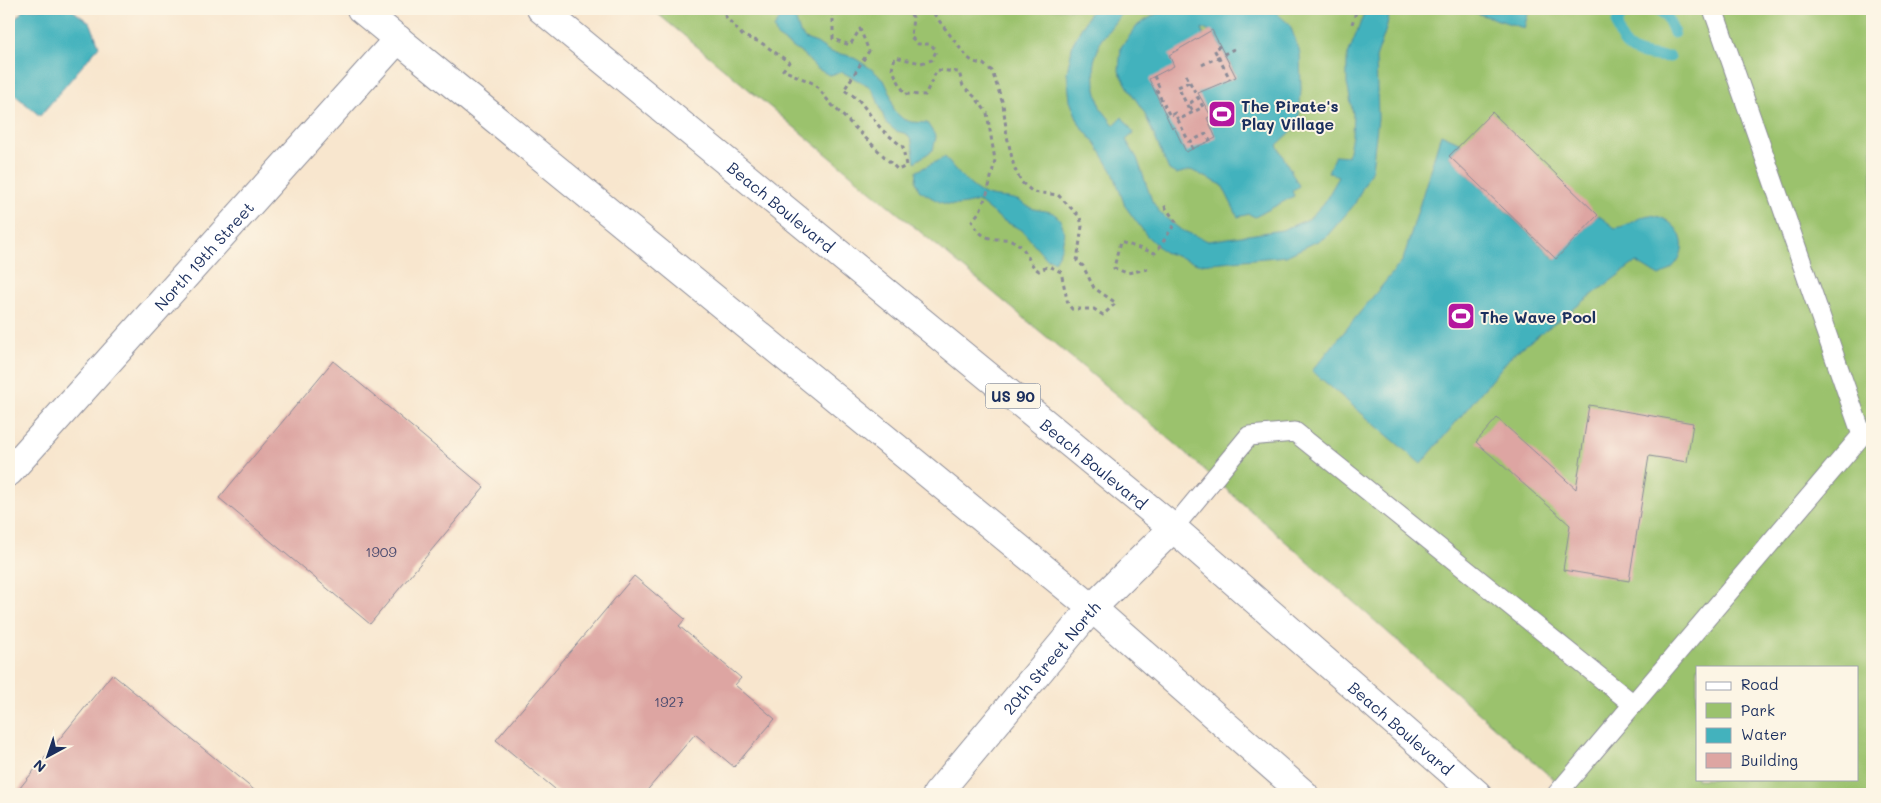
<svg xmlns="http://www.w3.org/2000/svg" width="1881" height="803" font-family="Mali,sans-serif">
<rect width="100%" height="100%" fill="#fcf5e5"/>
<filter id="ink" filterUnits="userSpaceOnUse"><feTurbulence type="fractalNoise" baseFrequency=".02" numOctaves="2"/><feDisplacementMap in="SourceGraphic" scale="10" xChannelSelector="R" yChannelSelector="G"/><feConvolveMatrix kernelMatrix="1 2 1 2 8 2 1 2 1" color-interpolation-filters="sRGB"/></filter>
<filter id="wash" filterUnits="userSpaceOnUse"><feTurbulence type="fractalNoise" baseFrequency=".0096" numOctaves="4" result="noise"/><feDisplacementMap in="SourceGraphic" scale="20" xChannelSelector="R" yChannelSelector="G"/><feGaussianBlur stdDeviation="1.12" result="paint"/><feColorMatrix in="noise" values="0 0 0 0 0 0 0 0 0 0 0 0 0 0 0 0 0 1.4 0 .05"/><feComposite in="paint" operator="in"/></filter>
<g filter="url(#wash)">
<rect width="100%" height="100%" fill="#f8e6ce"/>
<path fill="#9bc26d" stroke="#5b7866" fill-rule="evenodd" d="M652,9H1872V794H1570L1172,441ZM1697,667H1857V779H1697Z"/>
<g fill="#43b2bd" stroke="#2f708e" fill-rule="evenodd">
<polygon points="25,9 71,9 91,24 99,46 40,116 9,90 9,25"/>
<polygon points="1092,9 1125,9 1101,40 1094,61 1095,85 1100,107 1114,125 1122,117 1134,133 1126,140 1137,158 1152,201 1161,214 1181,230 1208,241 1282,230 1309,219 1324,203 1339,177 1328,172 1335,155 1348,156 1352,135 1353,114 1347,83 1347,57 1366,9 1391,9 1385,32 1376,58 1378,118 1372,169 1354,205 1326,237 1286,256 1200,264 1164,252 1147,236 1125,206 1113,172 1097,146 1080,125 1070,101 1067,72 1073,43"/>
<path d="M1164,9H1272L1290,25L1300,53L1301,89L1299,117L1294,129L1277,145L1299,186L1292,191L1294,196L1255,217L1249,214L1238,217L1222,185L1191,170L1176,174L1169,170L1144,112L1132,94L1119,71L1121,47L1138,25ZM1202,28L1214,34L1236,76L1226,81L1204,41Z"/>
<polygon points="1463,9 1534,9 1528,14 1524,28"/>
<polygon points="780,18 795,18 800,33 805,39 817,43 830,52 846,55 856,59 870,68 884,80 890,93 894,111 903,119 911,122 927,123 936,137 933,150 915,162 912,142 907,134 896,131 886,123 875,94 869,86 842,72 829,75 816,68 804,55 777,37 774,28"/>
<path d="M1441,134L1461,143L1449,156L1555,259L1598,215L1615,228C1628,227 1640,215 1651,215C1658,216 1663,218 1669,222C1692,239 1683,266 1659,276L1636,262L1512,355L1421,464L1312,371L1403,260Z"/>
<path d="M945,157C954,169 967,184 980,192C992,199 1004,196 1017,200C1022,202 1026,206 1031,208C1037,211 1047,210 1053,213C1070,224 1064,248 1054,261L1046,258L1022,230L1002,220L978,201C950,209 943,205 919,190L916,181L917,171Z"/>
</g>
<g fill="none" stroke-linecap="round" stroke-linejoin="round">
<g stroke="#43b2bd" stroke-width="11">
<path d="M1627,9L1617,22C1620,54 1643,56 1670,57"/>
<path d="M1656,9C1667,13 1670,23 1674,33"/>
</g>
</g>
<g id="blocks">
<g fill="#dda5a2">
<polygon points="1212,30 1236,77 1198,93 1211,116 1207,118 1216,138 1186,152 1174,127 1172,128 1149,79 1174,66 1169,55"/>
<polygon points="1492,112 1598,215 1556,259 1449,156"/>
<polygon points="333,361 484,487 370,624 219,498"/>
<polygon points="1589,405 1693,423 1687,462 1649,456 1629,581 1563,570 1570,525 1476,442 1497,418 1576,489"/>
<polygon points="634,576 685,619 679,626 741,678 735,685 775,719 734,767 695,734 644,794 561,794 496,740"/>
<polygon points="112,674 259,794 15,794"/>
</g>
</g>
</g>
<g filter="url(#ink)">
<use href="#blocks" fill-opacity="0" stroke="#8a8a96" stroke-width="1"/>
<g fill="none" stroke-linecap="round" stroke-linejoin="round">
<defs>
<g id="service">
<polyline points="1173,528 1249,436 1295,432 1633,704"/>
<polyline points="1557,794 1862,435 1713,9"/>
</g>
<g id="minor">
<path id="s1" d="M9,472L398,39"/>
<path id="s2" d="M937,794L1092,608L1173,528"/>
</g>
<g id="trunk">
<polyline points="361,9 1092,608 1304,794"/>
<path id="s3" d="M541,9L1173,528L1477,794"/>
</g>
</defs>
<use href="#service" stroke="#8a8a96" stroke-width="21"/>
<use href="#minor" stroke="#8a8a96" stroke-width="30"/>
<use href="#trunk" stroke="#8a8a96" stroke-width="30"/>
<g stroke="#8a8a96" stroke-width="3" stroke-dasharray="4 4" stroke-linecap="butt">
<polyline points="719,9 743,36 760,42 789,62 783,70 815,84 830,103 898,170 906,166 903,147 882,130 858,99 844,90 869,51 860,29 850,45 833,39 833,15 824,9"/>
<path d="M905,9L913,17L911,37L918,44H931L936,51L932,60L921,63L895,57L892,69L905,94L925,95L937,70L959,72L963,86L976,98L987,113L995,160L988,191L980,211L972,221C979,234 985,239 1000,239C1004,239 1008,239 1011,240C1030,248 1025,262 1039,271L1049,266L1061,272L1068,304L1072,309H1094L1103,315L1116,303L1094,288L1083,266L1077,261L1082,226L1080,217L1058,195L1033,192L1021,182L1014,167L1007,136L1003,104L992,71L983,64L973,62L966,56L934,14L937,10"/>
<polyline points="1352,24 1357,9"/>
<polyline points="1220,46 1214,49 1230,79"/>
<polyline points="1202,65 1234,49"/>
<polyline points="1186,75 1203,107 1178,120 1189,142"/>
<polyline points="1154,76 1160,89 1157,91 1170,116 1175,113 1178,120"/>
<polyline points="1189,82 1178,87 1191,113"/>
<polyline points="1192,110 1189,104 1197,98"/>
<polyline points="1193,149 1189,142 1206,134 1210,141"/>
<polyline points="1148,269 1127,273 1114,268 1120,242 1155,253 1157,251 1176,222 1163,204"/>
</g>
<use href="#service" stroke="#fff" stroke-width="19"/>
<use href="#minor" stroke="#fff" stroke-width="28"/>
<use href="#trunk" stroke="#fff" stroke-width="28"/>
</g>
</g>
<defs>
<symbol id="stadium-square" viewBox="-11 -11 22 22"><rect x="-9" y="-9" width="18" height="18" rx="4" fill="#b5179e" stroke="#fcf5e5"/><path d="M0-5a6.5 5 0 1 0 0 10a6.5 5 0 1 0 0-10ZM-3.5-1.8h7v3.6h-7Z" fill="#fff"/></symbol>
</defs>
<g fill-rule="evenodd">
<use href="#stadium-square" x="1206" y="98" width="32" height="32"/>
<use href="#stadium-square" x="1445" y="300" width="32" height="32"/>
</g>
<g text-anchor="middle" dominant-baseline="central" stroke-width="4" stroke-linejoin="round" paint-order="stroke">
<g font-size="14" fill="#4c4c6f">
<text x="381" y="551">1909</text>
<text x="669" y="701">1927</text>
</g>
<rect fill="#fcf5e5" stroke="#5e6a86" stroke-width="1" x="985.5" y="383.5" width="55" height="25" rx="4"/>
<g font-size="15" font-weight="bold" fill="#1b2f5e">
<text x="1013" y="396">US 90</text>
</g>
<g font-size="16" font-weight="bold" fill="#1b2f5e" stroke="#fcf5e5" text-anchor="start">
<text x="1241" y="105">The Pirate's<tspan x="1241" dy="18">Play Village</tspan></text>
<text x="1480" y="316">The Wave Pool</text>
</g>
<g font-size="16" fill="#1b2f5e" stroke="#fcf5e5">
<text stroke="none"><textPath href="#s3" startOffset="311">Beach Boulevard</textPath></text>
<text stroke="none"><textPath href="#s1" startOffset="291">North 19th Street</textPath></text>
<text stroke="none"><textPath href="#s3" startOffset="716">Beach Boulevard</textPath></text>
<text stroke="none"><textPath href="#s2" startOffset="178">20th Street North</textPath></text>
<text stroke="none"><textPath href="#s3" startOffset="1121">Beach Boulevard</textPath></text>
</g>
</g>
<rect width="1881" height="803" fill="none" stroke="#fcf5e5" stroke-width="30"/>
<rect x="1696" y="666" width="162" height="115" fill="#fcf5e5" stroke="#a2a6af"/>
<rect x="1706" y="682" width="25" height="8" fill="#ffffff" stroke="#a2a6af"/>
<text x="1741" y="690" font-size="15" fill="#1b2f5e">Road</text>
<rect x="1706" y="703" width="25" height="15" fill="#9bc26d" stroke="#a2a6af"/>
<text x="1741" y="716" font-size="15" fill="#1b2f5e">Park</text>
<rect x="1706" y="728" width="25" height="15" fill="#43b2bd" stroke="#a2a6af"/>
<text x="1741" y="740" font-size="15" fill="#1b2f5e">Water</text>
<rect x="1706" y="753" width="25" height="15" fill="#dda5a2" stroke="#a2a6af"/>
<text x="1741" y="766" font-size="15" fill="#1b2f5e">Building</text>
<g transform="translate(48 756) rotate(220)" stroke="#fcf5e5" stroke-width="4" paint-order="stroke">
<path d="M0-4L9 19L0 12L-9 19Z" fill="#1b2f5e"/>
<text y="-8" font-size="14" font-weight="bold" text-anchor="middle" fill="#1b2f5e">N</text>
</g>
</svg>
